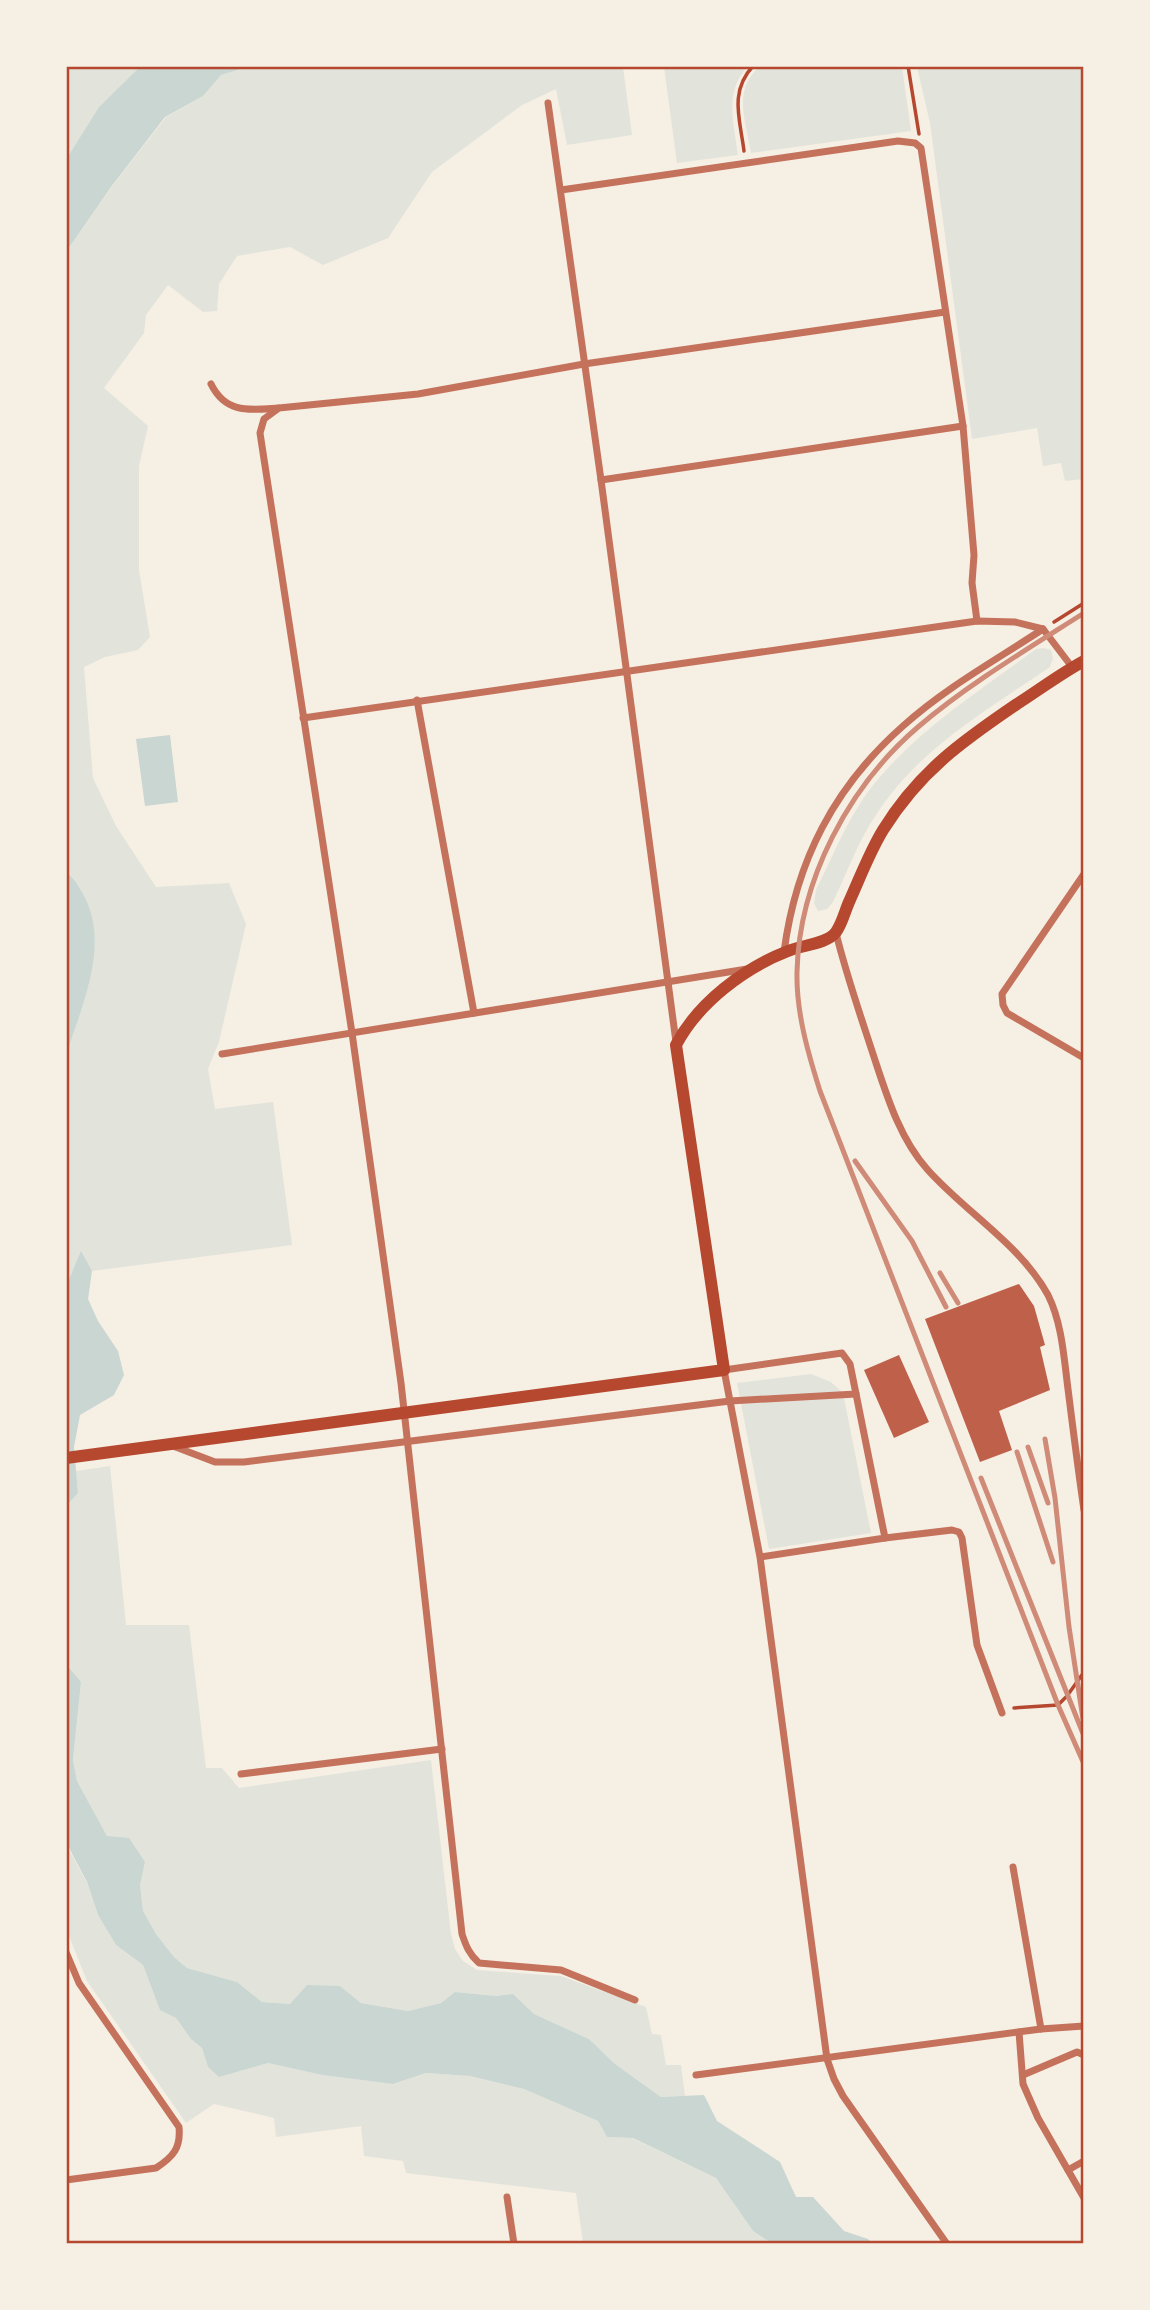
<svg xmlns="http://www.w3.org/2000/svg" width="1150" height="2310" font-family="Mulish,sans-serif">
<rect width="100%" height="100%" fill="#f6efe4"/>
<g fill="#e2e4dc">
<polygon points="246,66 623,67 632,135 567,145 556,89 522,105 432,172 388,238 323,265 290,247 237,256 219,284 217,311 203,312 168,285 146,315 144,333 104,388 148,426 139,466 139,570 150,637 138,650 105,657 84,667 93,778 116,826 156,887 229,883 246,924 219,1042 208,1069 215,1109 273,1102 292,1245 92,1271 81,1252 67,1284 67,1053 89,983 73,878 66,873 68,249 110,189 166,117 203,96 221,75"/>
<polygon points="66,67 141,67 99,107 67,158"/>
<path d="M664,67H747C724,92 734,124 738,155L677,163Z"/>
<path d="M759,67H902L911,131L751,153C746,121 732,92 759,67Z"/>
<polygon points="917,67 1083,67 1083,479 1065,481 1061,463 1043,466 1037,428 972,439 930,123"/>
<path d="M1044,648L1051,650L1053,658L1050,667C987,710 918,749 876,815C858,841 847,873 833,902L827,909L818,911L814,903L816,890C835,852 851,810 879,778C923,726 982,689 1036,649Z"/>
<polygon points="811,1374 831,1382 843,1393 871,1533 769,1549 737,1383"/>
<polygon points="110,1466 126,1625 189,1625 206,1768 222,1768 239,1788 431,1760 451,1934 455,1949 463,1961 477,1970 561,1976 646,2007 652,2034 661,2035 666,2065 681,2065 685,2096 661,2097 615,2064 589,2039 534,2014 513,1994 496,1996 455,1992 441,2003 408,2011 361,2003 340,1986 290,2004 262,2002 237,1982 187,1968 174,1957 156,1934 143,1911 140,1885 145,1862 107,1836 77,1781 73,1760 81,1682 67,1665 68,1585 66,1505 78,1493 76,1471"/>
<polygon points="66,1844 87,1883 98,1915 116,1945 143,1965 160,2009 176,2018 191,2039 202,2048 208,2067 219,2077 268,2063 322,2075 393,2084 426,2073 470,2076 524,2089 598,2121 607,2137 632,2138 716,2178 753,2231 771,2243 583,2243 576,2193 406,2173 403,2161 364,2156 361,2126 276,2137 274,2118 214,2104 186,2123 87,1981 67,1931"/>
</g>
<g fill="#c9d6d2">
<polygon points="141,66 246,67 221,75 203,96 165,117 111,187 68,249 67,265 67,158 99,107"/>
<polygon points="170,735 178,802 145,806 136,739"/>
<path d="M67,873C75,879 78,886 83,894C111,944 82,1004 67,1053Z"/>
<polygon points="81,1251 92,1271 88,1299 98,1321 118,1351 124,1375 114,1395 80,1415 74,1447 78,1493 67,1505 67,1284"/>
<polygon points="67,1665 81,1682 73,1760 77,1781 107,1836 129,1838 145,1862 140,1885 143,1911 156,1934 174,1957 187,1968 237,1982 262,2002 290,2004 307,1985 340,1986 361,2003 408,2011 441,2003 455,1992 496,1996 513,1994 534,2014 589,2039 615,2064 661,2097 704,2095 717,2121 780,2162 796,2197 813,2197 844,2231 868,2239 872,2243 771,2243 753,2231 716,2178 633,2138 607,2137 598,2121 524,2089 470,2076 426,2073 393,2084 322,2075 268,2063 219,2077 208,2067 202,2048 191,2039 176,2018 160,2010 143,1965 116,1945 98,1915 87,1882 67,1844"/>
</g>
<g fill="#bf614a">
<polygon points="1019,1284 1034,1306 1045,1345 1040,1347 1050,1390 999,1411 1012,1450 980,1462 925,1319"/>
<polygon points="899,1355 929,1422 894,1438 864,1370"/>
</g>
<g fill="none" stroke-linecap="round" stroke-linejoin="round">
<g stroke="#b5482f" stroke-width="3.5">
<polyline points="908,66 919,134"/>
<path d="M744,151C740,119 729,92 753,66"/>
<polyline points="1054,622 1084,603"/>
<polyline points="1014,1708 1058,1705 1067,1696 1084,1672"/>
</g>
<g stroke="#c5725c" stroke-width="7">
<polyline points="548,103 601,480 676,1042"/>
<polyline points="561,190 898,141 915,143 921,148 963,426 974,555 972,583 977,621"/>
<path d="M211,384C226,414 249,410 278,408"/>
<polyline points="601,480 963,426"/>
<polyline points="417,700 474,1013"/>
<polyline points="303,718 977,621 1015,622 1043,629 1072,667"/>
<polyline points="1084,874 1002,994 1003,1005 1007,1013 1084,1058"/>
<path d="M836,933C846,974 860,1014 873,1054C886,1093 899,1138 927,1169C965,1212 1020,1244 1048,1295C1062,1323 1064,1358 1068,1389C1073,1429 1078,1469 1084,1510"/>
<path d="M784,952C796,861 834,787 903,726C945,688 996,660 1043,629"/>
<polyline points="222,1054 747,969"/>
<polyline points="173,1446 215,1462 244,1462 730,1401 856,1394"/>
<polyline points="885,1538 952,1530 959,1532 962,1538 977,1645 1002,1713"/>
<polyline points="760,1557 885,1538 850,1364 842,1353 724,1370 760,1557 827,2059 834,2079 843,2096 947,2244"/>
<polyline points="241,1774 442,1749"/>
<polyline points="1013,1867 1041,2029"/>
<path d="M66,1952L79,1983L179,2127C181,2148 173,2157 156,2168L66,2180"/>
<path d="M635,2000L561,1970L479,1963C469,1954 466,1946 462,1934L401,1383L352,1033L260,433L264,419L279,408L418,394L584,364L945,312"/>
<polyline points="1019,2032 1023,2084 1038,2118 1084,2198"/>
<polyline points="696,2075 1041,2029 1084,2026"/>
<polyline points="1023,2075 1077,2052 1084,2055"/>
<polyline points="1068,2170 1084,2161"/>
<polyline points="507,2197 514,2244"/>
</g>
<path stroke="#b5482f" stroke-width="12" d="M66,1458L724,1370L676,1045C698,1003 744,968 788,951C802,945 827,944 836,932C842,924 845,911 849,902C860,878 869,853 883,830C919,772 961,742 1017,704C1039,690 1060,674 1084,661"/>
<g stroke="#cf8b77" stroke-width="5">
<path d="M1084,613C1029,648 967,685 918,727C849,786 799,880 797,972C796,1012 808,1053 820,1091L1058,1705L1084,1764"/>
<polyline points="855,1161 912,1241 946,1307"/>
<polyline points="940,1273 958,1303"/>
<polyline points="1045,1439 1055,1498 1069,1627 1083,1719"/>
<polyline points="1028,1447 1048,1503"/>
<polyline points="1017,1452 1053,1562"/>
<polyline points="981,1478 1084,1736"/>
</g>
</g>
<rect width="1150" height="2310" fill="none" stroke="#f6efe4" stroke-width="136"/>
<rect x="68" y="68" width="1014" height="2174" fill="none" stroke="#b5482f" stroke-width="2.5"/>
</svg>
